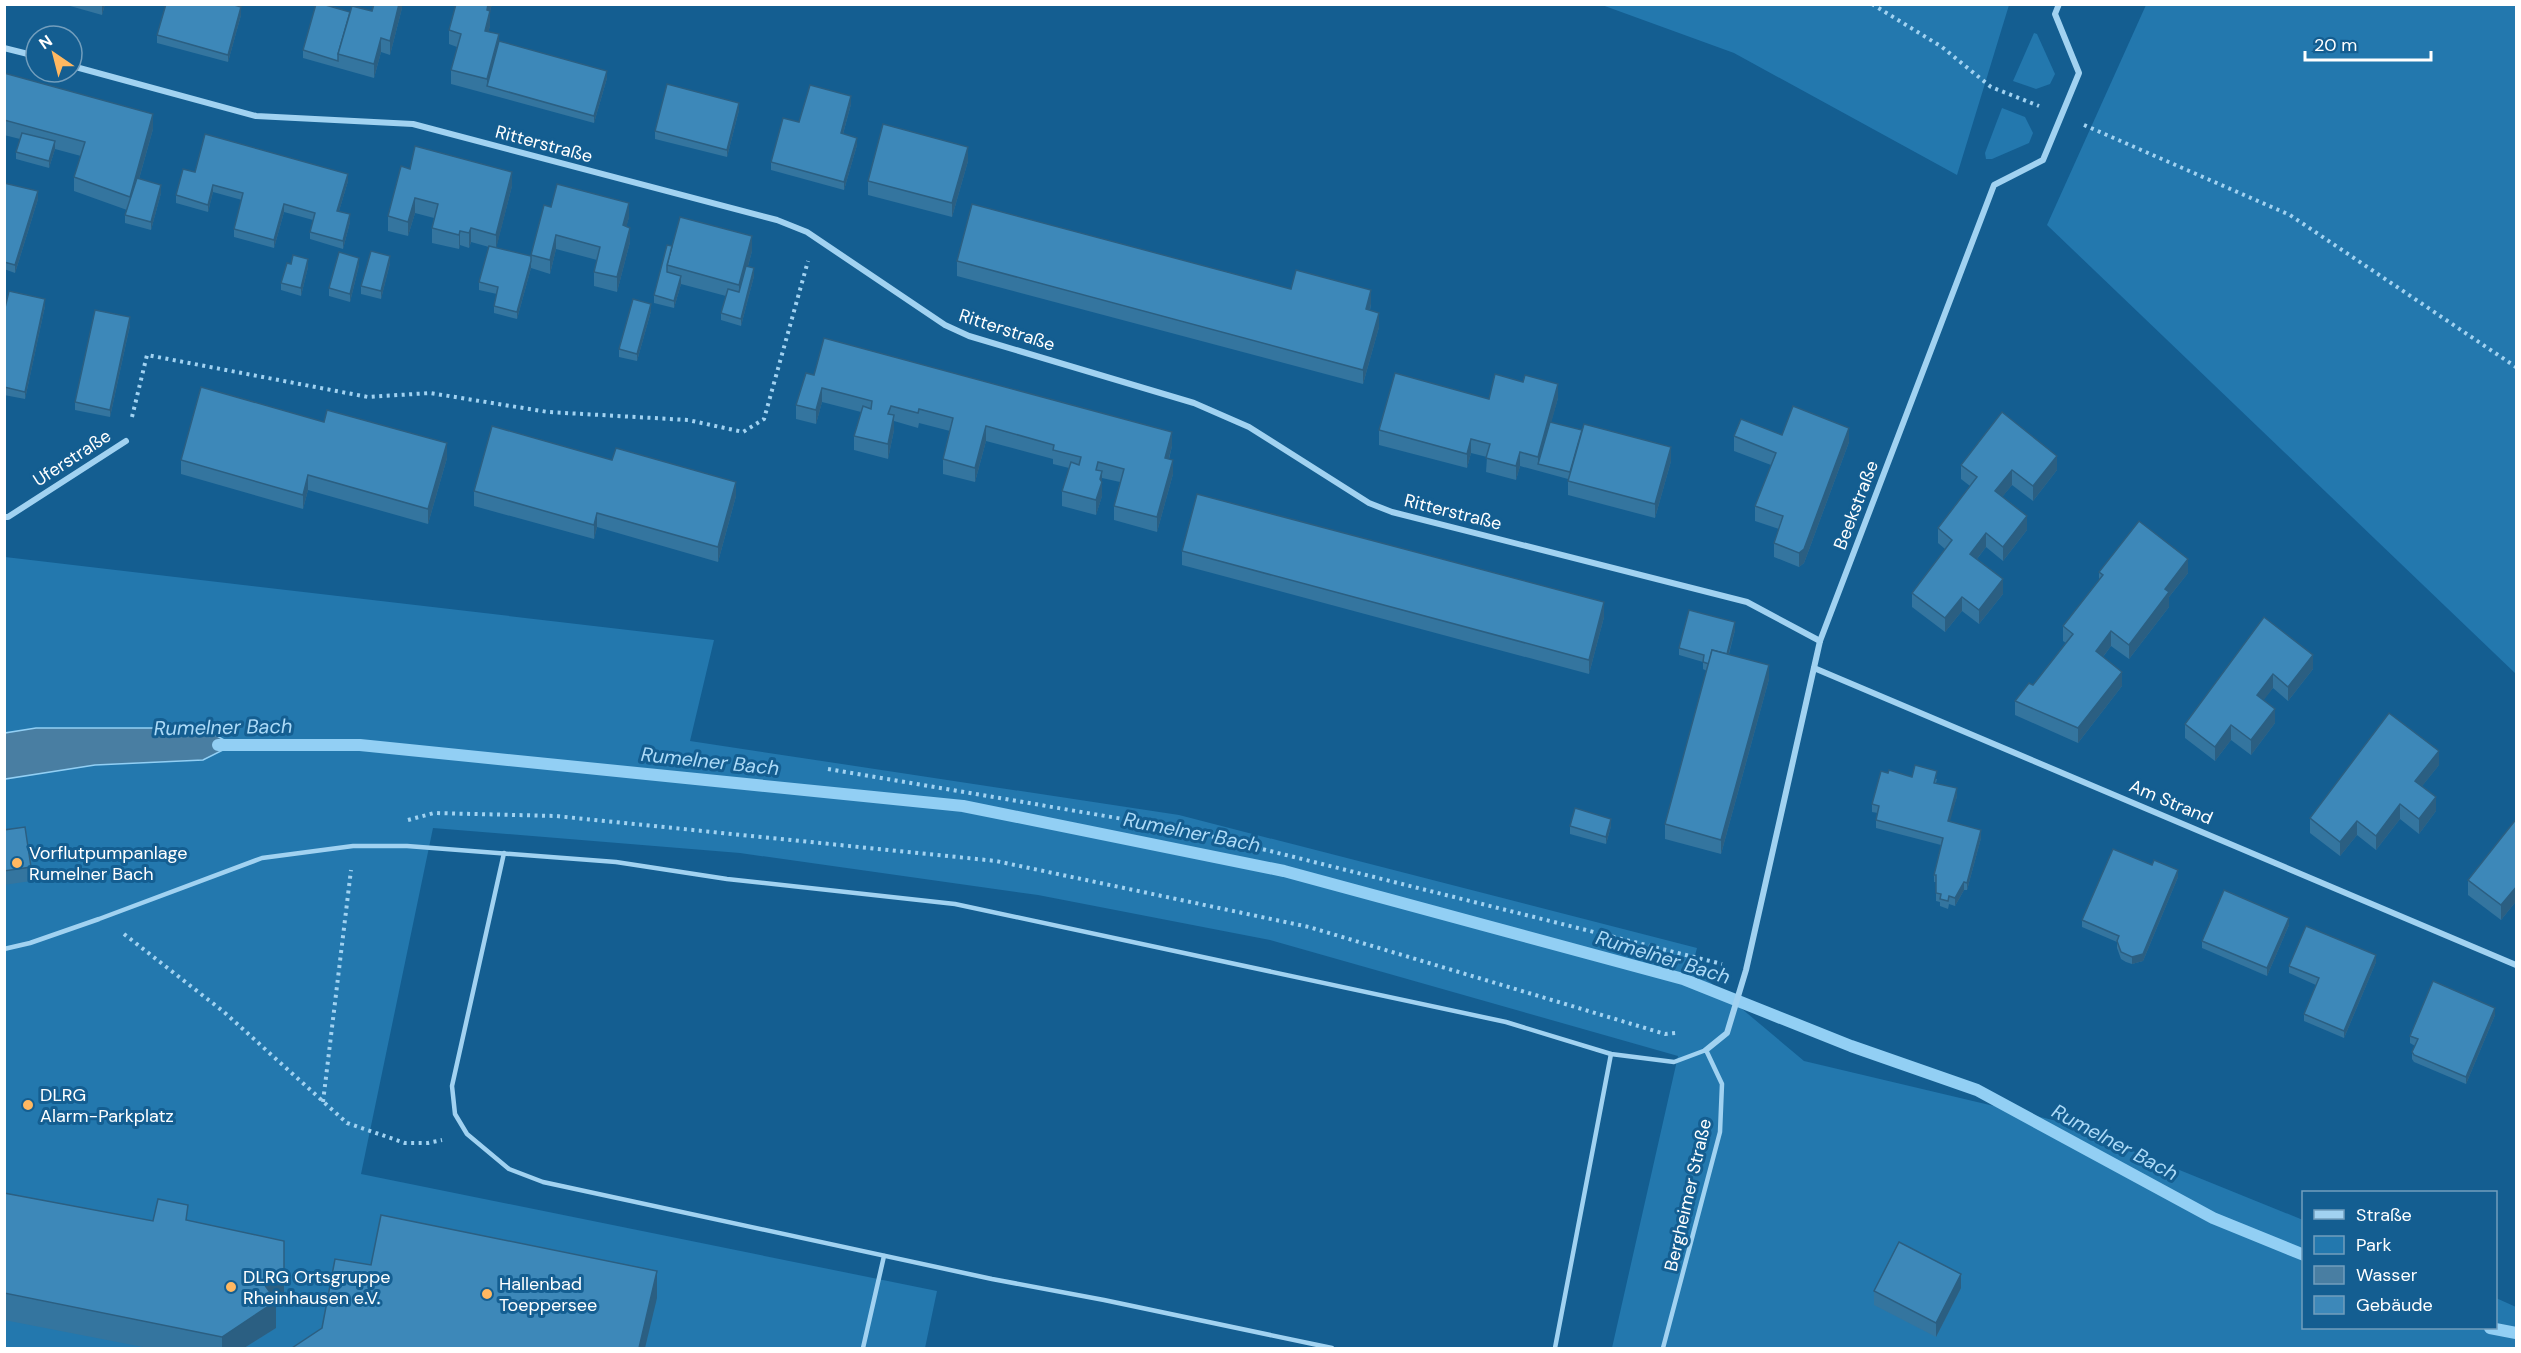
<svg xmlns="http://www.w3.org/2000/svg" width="2521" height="1353" font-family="'DM Sans',sans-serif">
<rect width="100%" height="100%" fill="#145e91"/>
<g fill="#2378ae">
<polygon points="1602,5 2009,4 2009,5 1957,175 1734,53"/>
<polygon points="2146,5 2516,5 2516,674 2047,225"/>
<polygon points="2034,33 2037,34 2055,74 2050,84 2036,89 2013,81"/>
<polygon points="2002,108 2025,117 2033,133 2029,143 1992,159 1986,159 1985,153"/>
<polygon points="5,557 714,640 690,741 1179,815 1697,948 1692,967 1804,1061 2061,1122 2303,1220 2304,1328 2496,1328 2496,1298 2516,1307 2516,1348 1612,1348 1678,1056 1270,940 1038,895 740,853 433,828 361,1174 937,1291 925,1348 5,1348"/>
</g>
<polygon fill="#497ea2" stroke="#92cff4" stroke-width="1.5" points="36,728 203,728 233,745 203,760 95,765 5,779 5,733"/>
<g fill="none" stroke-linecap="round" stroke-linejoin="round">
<g stroke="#92cff4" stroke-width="12">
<polyline points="218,745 360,745 963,806 1284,871 1683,979 1851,1046 1977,1090 2213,1218 2304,1255"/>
<polyline points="2490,1328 2516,1333"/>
</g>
<g stroke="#a1d2f1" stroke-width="4" stroke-dasharray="3 4.5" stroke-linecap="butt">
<polyline points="1872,4 1942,47 1991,87 2039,106"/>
<polyline points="2084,125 2290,215 2516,367"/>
<polyline points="132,417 147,355 368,397 430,393 548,412 688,420 743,432 764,419 808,261"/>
<polyline points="828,769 1182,829 1722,964"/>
<polyline points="408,820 434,813 556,816 996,861 1309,927 1665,1034 1676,1033"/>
<polyline points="124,934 224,1012 347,1123 405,1143 428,1143 442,1140"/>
<polyline points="323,1102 351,870"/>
</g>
<g stroke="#a1d2f1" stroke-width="4.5">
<polyline points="504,853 452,1086 455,1114 467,1134 509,1169 543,1182 992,1279 1104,1300 1332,1348"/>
<polyline points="4,949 30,943 99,919 262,858 353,846 407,846 616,862 727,879 955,904 1506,1022 1611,1054 1674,1062 1706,1050 1722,1084 1720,1132 1663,1348"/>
<polyline points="863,1348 884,1256"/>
<polyline points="1555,1348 1611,1054"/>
</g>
<g stroke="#a1d2f1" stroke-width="6">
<polyline points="4,48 36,56"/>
<polyline points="72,66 256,116 413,124 777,220 807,232 945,325 969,336 1194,403 1249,427 1369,503 1392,512 1747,602 1820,641"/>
<polyline points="4,517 8,517 126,441"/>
<polyline points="1814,668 2516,965"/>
<polyline points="1706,1050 1727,1033 1746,970 1820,641 1994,185 2043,160 2079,73 2055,14 2059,4"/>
</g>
</g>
<g fill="#34759f">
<polygon points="63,4 105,4 102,15"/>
<polygon points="402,4 402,8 390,55 381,52 374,78 303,58 303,50 350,12 372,11"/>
<polygon points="456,4 492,4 490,11 490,26 488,32 499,41 607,78 594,123 451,84 451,70 457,47 449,44 449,30"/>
<polygon points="241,15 228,62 157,43 157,35"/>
<polygon points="4,73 153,129 139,179 161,193 151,230 125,223 125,215 127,210 74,191 74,177 81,156 55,149 49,168 16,159 16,152 20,139 4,135"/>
<polygon points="851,104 843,134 857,145 844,190 771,170 771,162 799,122"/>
<polygon points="739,110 727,157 655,139 655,131"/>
<polygon points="968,161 952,217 868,195 868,181"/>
<polygon points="410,169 512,186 496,248 531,256 551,207 629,217 626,227 630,242 617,292 594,286 594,272 597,260 556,249 550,274 531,268 517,319 494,313 494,306 497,294 479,290 479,282 489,247 471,242 469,248 460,245 459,249 432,243 432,228 434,218 415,213 408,236 388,231 388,216"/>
<polygon points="195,172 348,181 339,211 350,222 343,249 310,239 310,232 313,220 284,212 274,248 234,237 234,229 242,200 213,192 208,212 176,203 176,195"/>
<polygon points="4,183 38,199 15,273 4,269"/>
<polygon points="672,246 752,251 748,266 754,276 741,326 721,320 721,313 726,296 681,284 674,308 654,303 654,295"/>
<polygon points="957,261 1291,289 1371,304 1370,310 1379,327 1363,384 957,276"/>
<polygon points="390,263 381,299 361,294 361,286"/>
<polygon points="291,264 308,267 301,296 281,290 281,283"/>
<polygon points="359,265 350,302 329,296 329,288"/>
<polygon points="45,306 25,399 4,395 4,312"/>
<polygon points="651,311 637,361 619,357 619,349"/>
<polygon points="130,325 110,417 75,410 75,402"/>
<polygon points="814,375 1172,446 1169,459 1173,474 1157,532 1114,520 1114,506 1120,482 1102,478 1102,496 1096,515 1062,506 1062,491 1069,468 1053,464 1053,459 986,441 975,482 943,474 943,459 950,431 919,423 918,428 894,421 894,430 888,459 854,450 854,436 861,412 822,402 816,424 796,419 796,405"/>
<polygon points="1558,398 1551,422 1671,461 1655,518 1568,495 1568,479 1520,466 1516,480 1486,472 1487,457 1471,453 1467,468 1379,445 1379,430 1489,399"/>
<polygon points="324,422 447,458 428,524 308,490 303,509 181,474 181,460"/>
<polygon points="1782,435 1849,442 1804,563 1799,567 1774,557 1774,543 1779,529 1755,521 1755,506 1771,465 1734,451 1734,436"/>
<polygon points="1961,465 2057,470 2033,501 2012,485 2002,497 2027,530 2003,561 1986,547 1977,559 2003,594 1979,624 1962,611 1945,632 1912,607 1912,593 1945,549 1938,543 1938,528 1970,486 1961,479"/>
<polygon points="474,491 736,496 718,562 597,527 594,539 474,506"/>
<polygon points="1182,551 1604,617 1589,674 1182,565"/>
<polygon points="2099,572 2188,573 2169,597 2169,607 2129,659 2111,646 2103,657 2122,686 2078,743 2015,715 2015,701 2033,685 2066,643 2063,641 2063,626 2099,581"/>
<polygon points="2264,617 2313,669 2288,701 2273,688 2263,700 2275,723 2251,755 2231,740 2215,761 2185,738 2185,724"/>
<polygon points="1735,630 1729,654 1769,679 1721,854 1665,839 1665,824 1707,671 1703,669 1703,662 1679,655 1679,648"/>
<polygon points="2439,765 2422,786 2436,811 2419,834 2400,819 2376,850 2357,835 2340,856 2310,833 2310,818"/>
<polygon points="1888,773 1912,777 1937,779 1936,783 1957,796 1949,822 1981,838 1967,890 1964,890 1955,906 1949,904 1948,909 1940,906 1940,902 1936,901 1936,882 1934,882 1934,875 1941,845 1876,828 1876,820 1878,813 1872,812 1872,804"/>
<polygon points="2517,818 2517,900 2501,920 2468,895 2468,880"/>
<polygon points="1570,826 1611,826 1606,844 1570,834"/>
<polygon points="4,830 31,867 31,881 4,885"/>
<polygon points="2178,877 2143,961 2132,964 2126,962 2121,959 2117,948 2117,942 2082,927 2082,920"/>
<polygon points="2289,925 2267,976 2202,948 2202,941"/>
<polygon points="2376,962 2344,1038 2304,1021 2304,1014 2316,985 2289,973 2289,966"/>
<polygon points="2495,1015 2466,1084 2414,1062 2412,1059 2412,1052 2415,1046 2410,1043 2410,1036"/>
<polygon points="4,1193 153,1221 188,1220 284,1297 276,1303 276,1328 244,1348 148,1348 4,1320"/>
<polygon points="1961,1288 1936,1337 1874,1305 1874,1291"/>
</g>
<g fill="#2b5f82">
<polygon points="102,4 105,4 102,15"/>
<polygon points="399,4 402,4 402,8 390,55 390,41"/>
<polygon points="488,4 492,4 490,11 490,26 485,45 485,31"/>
<polygon points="241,7 241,15 228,62 228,55"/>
<polygon points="499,34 499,49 487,86 487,94 487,79"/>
<polygon points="381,38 381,52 374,78 374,64"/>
<polygon points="607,71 607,78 594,123 594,116"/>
<polygon points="851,96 851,104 841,141 841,133"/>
<polygon points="739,103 739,110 727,157 727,150"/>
<polygon points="153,114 153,129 130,211 130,197"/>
<polygon points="857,138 857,145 844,190 844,182"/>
<polygon points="55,141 55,149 49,168 49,161"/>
<polygon points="968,147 968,161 952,217 952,203"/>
<polygon points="512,172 512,186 496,249 496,235"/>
<polygon points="348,174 348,181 337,218 337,211"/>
<polygon points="161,185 161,193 151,230 151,222"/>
<polygon points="213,185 213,192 208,212 208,205"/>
<polygon points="38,191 38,199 15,273 15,265"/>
<polygon points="415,198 415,213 408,236 408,222"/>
<polygon points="629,203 629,217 623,240 623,225"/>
<polygon points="284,204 284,212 274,248 274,240"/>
<polygon points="350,214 350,222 343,249 343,241"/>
<polygon points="471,228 471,242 469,248 469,233"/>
<polygon points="630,228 630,242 617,292 617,277"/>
<polygon points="460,231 460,245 459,249 459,235"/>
<polygon points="556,235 556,249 550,274 550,260"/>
<polygon points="752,236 752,251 739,299 739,285"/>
<polygon points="390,256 390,263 381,299 381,291"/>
<polygon points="359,258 359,265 350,302 350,294"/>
<polygon points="308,259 308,267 301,296 301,288"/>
<polygon points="531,261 531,268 517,319 517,312"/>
<polygon points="754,268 754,276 741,326 741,319"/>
<polygon points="681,276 681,284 674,308 674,301"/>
<polygon points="1371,290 1371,304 1366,324 1366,309"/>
<polygon points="45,299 45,306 25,399 25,392"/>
<polygon points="651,304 651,311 637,361 637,354"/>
<polygon points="1379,313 1379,327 1363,384 1363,370"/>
<polygon points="130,317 130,325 110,417 110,410"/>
<polygon points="1558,384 1558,398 1540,464 1538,464 1538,457"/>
<polygon points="822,388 822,402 816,424 816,410"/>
<polygon points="894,415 894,430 888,459 888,444"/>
<polygon points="986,426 986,441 975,482 975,468"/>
<polygon points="1849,428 1849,442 1804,563 1799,567 1799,553"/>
<polygon points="1172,432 1172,446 1165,473 1165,458"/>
<polygon points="1471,439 1471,453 1467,468 1467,454"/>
<polygon points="447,443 447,458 428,524 428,509"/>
<polygon points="1671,447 1671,461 1655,518 1655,504"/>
<polygon points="1520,452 1520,466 1516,480 1516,466"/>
<polygon points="2057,456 2057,470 2033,501 2033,486"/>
<polygon points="1173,460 1173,474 1157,532 1157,517"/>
<polygon points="2012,470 2012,485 1995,506 1995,491"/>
<polygon points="1102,471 1102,496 1096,515 1096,500"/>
<polygon points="308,475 308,490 303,509 303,495"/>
<polygon points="736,482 736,496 718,562 718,547"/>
<polygon points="597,513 597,527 594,539 594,525"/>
<polygon points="2027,516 2027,530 2003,561 2003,547"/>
<polygon points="1986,533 1986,547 1970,568 1970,554"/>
<polygon points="2188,559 2188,573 2169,597 2169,607 2129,659 2129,645 2165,589"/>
<polygon points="2003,579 2003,594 1979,624 1979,610"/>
<polygon points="1962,597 1962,611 1945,632 1945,618"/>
<polygon points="1604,602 1604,617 1589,674 1589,660"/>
<polygon points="1735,622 1735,630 1725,667 1725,660"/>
<polygon points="2111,631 2111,646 2096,666 2096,651"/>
<polygon points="2313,655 2313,669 2288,701 2288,687"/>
<polygon points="1769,665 1769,679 1721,854 1721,840"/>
<polygon points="2122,672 2122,686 2078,743 2078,728"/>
<polygon points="2273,674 2273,688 2257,709 2257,695"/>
<polygon points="2275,709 2275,723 2251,755 2251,740"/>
<polygon points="2231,725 2231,740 2215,761 2215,747"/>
<polygon points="2439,751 2439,765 2415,795 2415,781"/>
<polygon points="1957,788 1957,796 1948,829 1948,821"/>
<polygon points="2436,797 2436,811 2419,834 2419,819"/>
<polygon points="2400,804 2400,819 2376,850 2376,836"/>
<polygon points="1611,819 1611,826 1606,844 1606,837"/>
<polygon points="2357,821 2357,835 2340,856 2340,842"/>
<polygon points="1981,830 1981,838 1967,890 1967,883"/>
<polygon points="2178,870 2178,877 2143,961 2132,964 2132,957"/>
<polygon points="1964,882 1964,890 1955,906 1955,898"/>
<polygon points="2517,886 2517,900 2501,920 2501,905"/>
<polygon points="2289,918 2289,925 2267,976 2267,968"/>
<polygon points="2376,955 2376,962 2344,1038 2344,1031"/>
<polygon points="2495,1008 2495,1015 2466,1084 2466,1077"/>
<polygon points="284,1271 284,1297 276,1303 276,1328 244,1348 222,1348 222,1337 264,1284"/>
<polygon points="657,1271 657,1298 645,1348 639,1348"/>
<polygon points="1961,1274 1961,1288 1936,1337 1936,1323"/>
</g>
<g fill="#3d88b9" stroke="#2b5f82" stroke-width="1.5">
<polygon points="166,4 231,4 241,7 228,55 157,35"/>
<polygon points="316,4 322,4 350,12 338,54 338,61 303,50"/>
<polygon points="374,4 399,4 390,41 381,38 374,64 338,54 352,6 372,11"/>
<polygon points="456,4 488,4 487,10 490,11 485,31 499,34 487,79 451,70 461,34 449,30"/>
<polygon points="499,41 607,71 594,116 487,86"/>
<polygon points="4,73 153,114 130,197 74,177 85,142 4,120"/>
<polygon points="667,84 739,103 727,150 655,131"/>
<polygon points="810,85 851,96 841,133 857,138 844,182 771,162 783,118 799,122"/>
<polygon points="883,124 968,147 952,203 868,181"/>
<polygon points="22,133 55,141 49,161 16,152"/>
<polygon points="205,134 348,174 337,211 350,214 343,241 310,232 315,213 284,204 274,240 234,229 243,193 213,185 208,205 176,195 183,169 195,172"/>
<polygon points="415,146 512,172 496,235 471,228 469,233 460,231 459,235 432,228 438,204 415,198 408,222 388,216 401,166 410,169"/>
<polygon points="137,178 161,185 151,222 125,215"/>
<polygon points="4,183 38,191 15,265 4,262"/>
<polygon points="557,184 629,203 623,225 630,228 617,277 594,272 600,247 556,235 550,260 531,255 544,205 551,207"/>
<polygon points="972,204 1291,289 1296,270 1371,290 1366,309 1379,313 1363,370 957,261"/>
<polygon points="680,217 752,236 739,285 667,265"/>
<polygon points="667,245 672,246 667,265 667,272 681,276 674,301 654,295"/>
<polygon points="489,246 531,256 531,261 517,312 494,306 498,287 479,282"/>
<polygon points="371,251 390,256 381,291 361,286"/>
<polygon points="339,252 359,258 350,294 329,288"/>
<polygon points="293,255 308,259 301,288 281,283 287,263 291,264"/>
<polygon points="746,266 754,268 741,319 721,313 728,289 739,292"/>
<polygon points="9,291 45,299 25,392 4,387 4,312"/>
<polygon points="633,299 651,304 637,354 619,349"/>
<polygon points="95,310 130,317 110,410 75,402"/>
<polygon points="824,338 1172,432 1165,458 1173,460 1157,517 1114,506 1124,469 1098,462 1096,470 1102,471 1100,479 1102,482 1096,500 1062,491 1071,462 1079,465 1081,457 1053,450 1054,445 986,426 975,468 943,459 953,418 919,409 918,413 891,406 888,414 894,415 888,444 854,436 863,406 871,409 872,401 822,388 816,410 796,405 806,373 814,375"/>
<polygon points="1395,373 1489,399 1495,374 1523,382 1525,375 1558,384 1538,457 1520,452 1516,466 1486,458 1490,444 1471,439 1467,454 1379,430"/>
<polygon points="201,387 324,422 327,410 447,443 428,509 308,475 303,495 181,460"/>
<polygon points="1793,406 1849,428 1804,549 1799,553 1774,543 1783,516 1755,506 1776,453 1734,436 1741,419 1782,435"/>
<polygon points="2002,412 2057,456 2033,486 2012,470 1995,491 2027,516 2003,547 1986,533 1970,554 2003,579 1979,610 1962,597 1945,618 1912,593 1952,540 1938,528 1977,477 1961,465"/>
<polygon points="1550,422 1582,430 1570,472 1538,464"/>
<polygon points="1584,424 1671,447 1655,504 1568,481"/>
<polygon points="492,426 612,460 616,448 736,482 718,547 597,513 594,525 474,491"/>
<polygon points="1197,494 1604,602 1589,660 1182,551"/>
<polygon points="2139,521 2188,559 2165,589 2169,592 2129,645 2111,631 2096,651 2122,672 2078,728 2015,701 2029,683 2033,685 2073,634 2063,626 2103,575 2099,572"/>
<polygon points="1689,610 1735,622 1727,654 1712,650 1709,664 1703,662 1704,655 1679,648"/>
<polygon points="2264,617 2313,655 2288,687 2273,674 2257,695 2275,709 2251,740 2231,725 2215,747 2185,724"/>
<polygon points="1712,650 1769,665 1721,840 1665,824"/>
<polygon points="2389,713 2439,751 2415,781 2436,797 2419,819 2400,804 2376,836 2357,821 2340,842 2310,818"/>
<polygon points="1915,765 1937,771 1934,783 1957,788 1948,821 1981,830 1967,883 1964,882 1955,898 1949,896 1948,901 1940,899 1941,894 1936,893 1936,875 1934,875 1943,838 1876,820 1879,806 1872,804 1881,771 1888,773 1889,770 1912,777"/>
<polygon points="1575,808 1611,819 1606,837 1570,826"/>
<polygon points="2517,818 2517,886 2501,905 2468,880"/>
<polygon points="25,827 31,867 4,871 4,830"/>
<polygon points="2113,849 2152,865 2154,860 2178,870 2143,954 2132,957 2121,952 2117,941 2119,936 2082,920"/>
<polygon points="2224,890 2289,918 2267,968 2202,941"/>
<polygon points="2306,926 2376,955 2344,1031 2304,1014 2319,978 2289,966"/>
<polygon points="2433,981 2495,1008 2466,1077 2414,1055 2412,1052 2418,1039 2410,1036"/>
<polygon points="4,1193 153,1221 158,1199 188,1205 186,1220 284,1241 284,1271 264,1284 276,1301 222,1337 4,1293"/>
<polygon points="381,1215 657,1271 639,1348 292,1348 322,1328 335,1259 371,1265"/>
<polygon points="1899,1242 1961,1274 1936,1323 1874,1291"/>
</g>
<g fill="#ffb861" stroke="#145e91" stroke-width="2">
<circle cx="17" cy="863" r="6"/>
<circle cx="28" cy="1105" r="6"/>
<circle cx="231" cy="1287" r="6"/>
<circle cx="487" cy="1294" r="6"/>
</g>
<g text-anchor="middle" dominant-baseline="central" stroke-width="6" stroke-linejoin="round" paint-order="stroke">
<g font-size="18" fill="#fff" stroke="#145e91">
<text transform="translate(544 144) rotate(15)">Ritterstraße</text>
<text transform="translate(1007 330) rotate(18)">Ritterstraße</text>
<text transform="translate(72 458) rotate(-33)">Uferstraße</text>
<text transform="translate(1856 505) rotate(-69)">Beekstraße</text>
<text transform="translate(1453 512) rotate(14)">Ritterstraße</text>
<text transform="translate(2171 802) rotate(23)">Am Strand</text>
<text transform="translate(1688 1195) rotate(-77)">Bergheimer Straße</text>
</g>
<g font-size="18" fill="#fff" stroke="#145e91" text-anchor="start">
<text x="29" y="853">Vorflutpumpanlage<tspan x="29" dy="21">Rumelner Bach</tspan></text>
<text x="40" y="1095">DLRG<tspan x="40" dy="21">Alarm-Parkplatz</tspan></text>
<text x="243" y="1277">DLRG Ortsgruppe<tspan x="243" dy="21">Rheinhausen e.V.</tspan></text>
<text x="499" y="1284">Hallenbad<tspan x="499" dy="21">Toeppersee</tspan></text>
</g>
<g font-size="20" font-style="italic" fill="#addbf8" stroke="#145e91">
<text transform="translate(223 727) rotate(-1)">Rumelner Bach</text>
<text transform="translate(710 761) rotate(6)">Rumelner Bach</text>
<text transform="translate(1192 832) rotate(11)">Rumelner Bach</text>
<text transform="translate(1663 957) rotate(17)">Rumelner Bach</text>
<text transform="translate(2115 1142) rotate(28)">Rumelner Bach</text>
</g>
</g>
<rect width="2521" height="1353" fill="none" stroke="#ffffff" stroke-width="12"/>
<rect x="2302" y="1191" width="195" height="138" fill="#145e91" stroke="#729ebd" stroke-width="1.5"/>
<rect x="2314" y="1210" width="30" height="9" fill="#a1d2f1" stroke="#729ebd" stroke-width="1.5"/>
<text x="2356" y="1221" font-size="18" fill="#ffffff">Straße</text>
<rect x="2314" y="1236" width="30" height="18" fill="#2378ae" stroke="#729ebd" stroke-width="1.5"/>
<text x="2356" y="1251" font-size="18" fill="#ffffff">Park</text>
<rect x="2314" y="1266" width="30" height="18" fill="#497ea2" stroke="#729ebd" stroke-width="1.5"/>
<text x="2356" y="1281" font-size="18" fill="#ffffff">Wasser</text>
<rect x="2314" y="1296" width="30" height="18" fill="#3d88b9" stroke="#729ebd" stroke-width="1.5"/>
<text x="2356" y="1311" font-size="18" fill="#ffffff">Gebäude</text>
<g transform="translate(54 54) rotate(325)"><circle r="28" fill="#145e91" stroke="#729ebd" stroke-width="1.5"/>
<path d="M0-4.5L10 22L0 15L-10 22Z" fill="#ffb861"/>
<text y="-9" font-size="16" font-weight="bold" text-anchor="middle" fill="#ffffff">N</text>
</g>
<path d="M2305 51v9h126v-9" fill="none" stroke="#ffffff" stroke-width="3"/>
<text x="2314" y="51" font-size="18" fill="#ffffff" stroke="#145e91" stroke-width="4.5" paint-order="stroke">20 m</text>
</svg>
